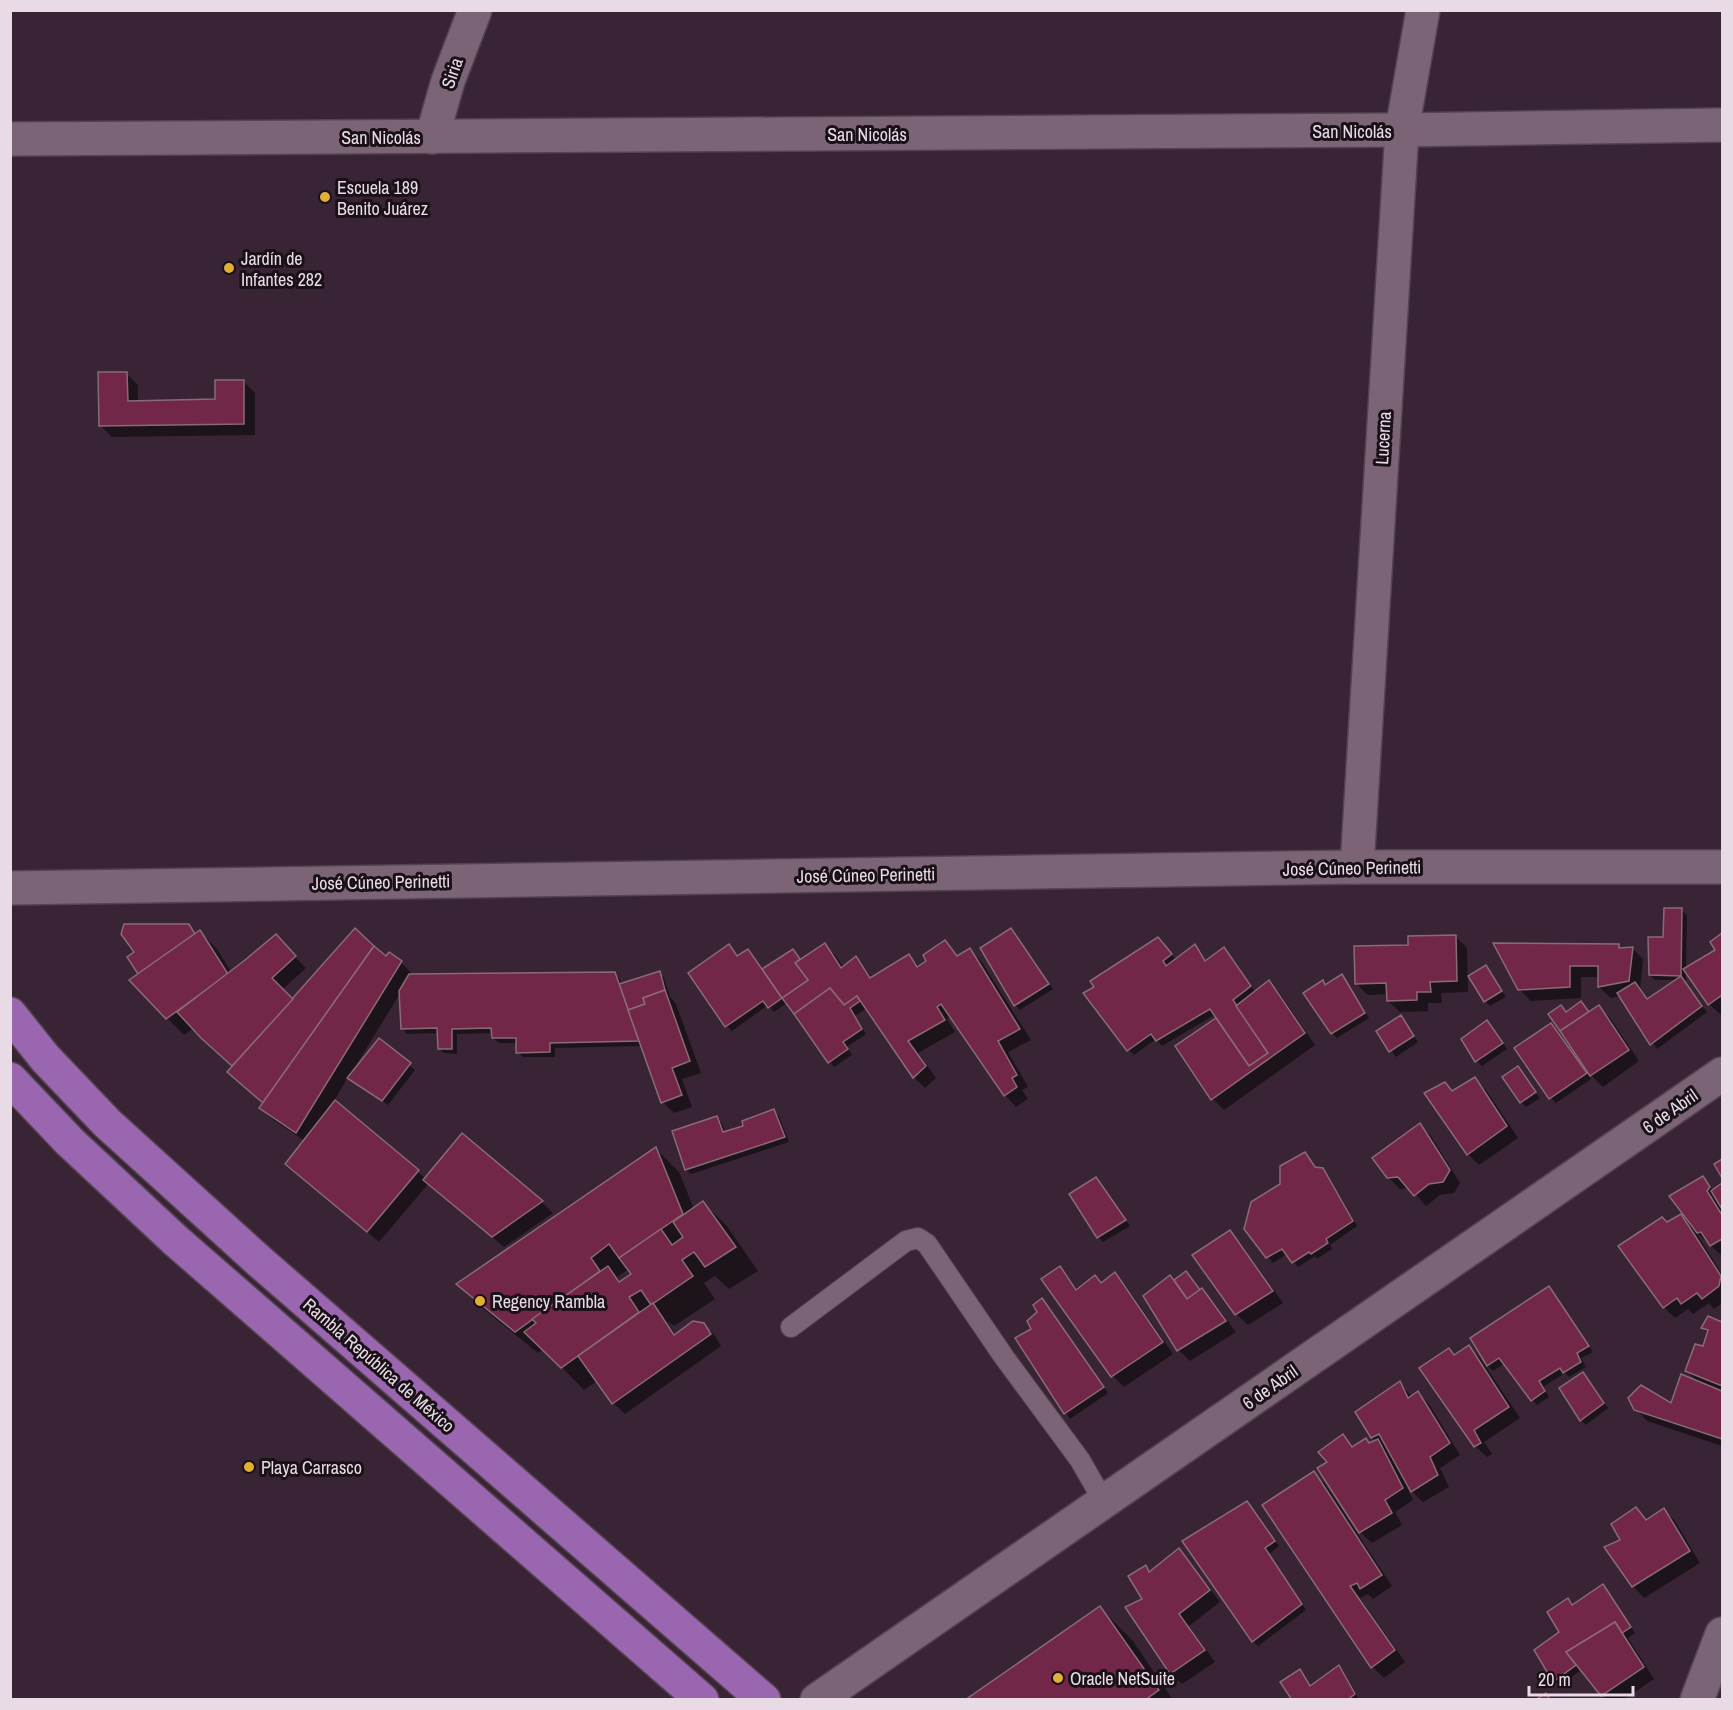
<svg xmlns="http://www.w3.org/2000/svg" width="1733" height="1710" font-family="'Archivo Narrow',sans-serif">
<rect width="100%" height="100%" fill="#382434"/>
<g fill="#0007" fill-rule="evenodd">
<polygon points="127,374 138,385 138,402 217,401 244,382 255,393 255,435 112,437 100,425"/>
<polygon points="1681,910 1687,915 1686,970 1717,950 1712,942 1722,935 1722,1014 1721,1015 1709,1004 1686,970 1686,981 1684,981 1707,1012 1657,1049 1621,996 1611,998 1599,987 1599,977 1581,977 1581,998 1531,1001 1519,989 1495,945 1619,946 1622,949 1632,948 1643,959 1640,989 1648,1000 1677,980 1655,980 1650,975 1665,938"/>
<polygon points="188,926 197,934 200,932 217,949 232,973 276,937 306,968 282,990 294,1001 386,958 401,962 412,974 411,976 614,973 620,979 622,985 659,972 664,978 670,997 676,1004 701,1073 682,1079 692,1107 674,1113 663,1102 643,1046 555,1048 555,1057 523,1057 518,1052 517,1043 499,1043 493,1038 493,1033 457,1034 457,1054 444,1053 439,1048 439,1033 407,1034 402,1028 401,992 353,1070 355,1071 379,1040 415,1070 388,1105 348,1077 334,1101 426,1179 542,1202 553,1213 504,1247 429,1183 379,1242 299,1175 305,1141 272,1119 261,1107 264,1104 229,1072 234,1067 194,1028 184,1035 167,1018"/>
<polygon points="1011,930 1053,989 1020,1010 1015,1005"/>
<polygon points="1455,936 1467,948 1468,992 1441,993 1442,1003 1428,1003 1428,1011 1400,1012 1388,1001 1388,994 1368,995 1356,983 1410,946"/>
<polygon points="945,942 959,957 970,950 981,961 1031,1040 1008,1052 1028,1087 1022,1090 1028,1099 1016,1107 1005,1095 951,1016 947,1019 955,1032 918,1053 936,1078 925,1088 914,1077 867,1008 855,1016 866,1034 847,1047 852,1055 834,1067 787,1003 774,1012 768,1005 732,1031 727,1026 729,946 738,957 763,971 793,951 801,961 825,945 836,956 843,967 856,958 873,978 909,956 920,967 929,961"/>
<polygon points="1163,944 1176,960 1195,946 1206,962 1229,954 1256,993 1269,982 1280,994 1315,1045 1224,1110 1213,1099 1177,1047 1216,1020 1221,1025 1216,1014 1162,1046 1156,1039 1134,1055 1129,1050"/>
<polygon points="1486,967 1506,997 1490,1006 1485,1001"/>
<polygon points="1341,976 1346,981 1369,1018 1337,1038 1332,1033 1323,982 1326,986"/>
<polygon points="1581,1003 1589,1013 1599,1007 1610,1018 1639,1061 1603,1087 1588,1072 1587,1073 1591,1079 1556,1103 1551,1098 1551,1025 1579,1062 1582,1061 1561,1007 1567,1013"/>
<polygon points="1400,1017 1418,1042 1396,1057 1378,1031"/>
<polygon points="1492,1028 1507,1049 1482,1066 1477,1061"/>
<polygon points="1518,1068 1540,1098 1526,1107 1521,1102"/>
<polygon points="1474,1079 1486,1090 1518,1138 1479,1165 1468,1154 1445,1083 1454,1092"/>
<polygon points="773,1111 779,1116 789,1142 691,1174 686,1169 717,1118 722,1123 726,1133 745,1127"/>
<polygon points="1420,1125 1431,1136 1460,1183 1454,1193 1440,1195 1426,1206 1410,1188 1400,1189 1388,1177"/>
<path d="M656,1149L679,1172L694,1209L703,1203L726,1225L758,1271L729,1289L715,1276L704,1283L715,1299L674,1326L667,1321L676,1335L704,1324L715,1336L721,1346L625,1414L613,1403L597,1381L584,1390L544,1349L538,1353L481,1307L458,1285ZM629,1269L633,1274L621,1282L617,1277Z"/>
<polygon points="1305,1153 1316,1169 1322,1170 1328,1175 1357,1226 1330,1245 1332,1249 1317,1259 1315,1256 1298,1267 1287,1254 1273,1263 1246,1229"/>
<polygon points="1702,1178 1714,1191 1722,1184 1722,1256 1695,1231 1722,1274 1722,1303 1714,1309 1709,1303 1693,1314 1688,1309 1675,1318 1664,1307 1620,1246 1684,1214"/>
<polygon points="1096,1179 1130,1226 1103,1242 1098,1237"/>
<polygon points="1229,1232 1241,1244 1283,1303 1248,1325 1236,1314 1194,1255"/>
<polygon points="1060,1268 1078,1290 1102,1284 1115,1274 1126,1286 1173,1354 1124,1387 1113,1376"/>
<polygon points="1186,1273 1201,1291 1202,1290 1213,1302 1236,1332 1190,1361 1179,1350 1145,1296 1175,1282"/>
<polygon points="1548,1288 1593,1352 1581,1358 1586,1367 1569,1377 1565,1373 1543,1387 1549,1397 1537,1405 1505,1363 1493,1371 1488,1366 1472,1338"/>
<polygon points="1047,1305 1108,1393 1070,1419 1017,1339 1034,1330"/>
<polygon points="1708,1318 1722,1324 1722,1446 1647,1421 1636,1409 1672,1405 1699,1383 1687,1371 1704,1347 1708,1334 1703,1328"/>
<polygon points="1469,1347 1480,1358 1520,1418 1484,1442 1492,1454 1487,1457 1475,1446 1449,1350 1455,1356"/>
<polygon points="1588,1379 1608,1408 1586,1425 1581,1420"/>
<polygon points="1399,1383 1412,1397 1417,1393 1429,1404 1460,1455 1440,1468 1449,1487 1423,1502 1407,1487 1413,1500 1395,1512 1402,1525 1372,1543 1360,1532 1329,1463 1342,1436 1354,1447 1376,1441 1372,1437"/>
<polygon points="1313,1472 1325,1484 1392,1586 1373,1599 1368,1594 1360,1598 1405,1662 1384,1678 1373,1667 1264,1506"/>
<polygon points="1252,1509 1279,1546 1269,1554 1306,1610 1258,1646 1253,1641"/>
<polygon points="1635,1509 1647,1521 1664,1510 1675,1521 1700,1563 1644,1598 1633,1586 1622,1540"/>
<polygon points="1178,1550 1190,1562 1220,1602 1189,1626 1215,1662 1182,1684 1171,1673 1144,1599 1145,1566 1151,1572"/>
<polygon points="1603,1586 1635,1633 1628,1638 1654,1679 1623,1700 1607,1700 1582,1669 1560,1686 1554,1681 1568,1600 1574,1606"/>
<polygon points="1100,1608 1133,1641 1173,1700 968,1700"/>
<polygon points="1339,1667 1344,1672 1359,1700 1294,1700 1300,1671 1312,1687"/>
</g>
<g fill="#732748" stroke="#896b75" stroke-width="1.5">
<polygon points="98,372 127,372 128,401 215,399 215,380 244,380 244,424 99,426"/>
<polygon points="1664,908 1682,908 1681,976 1649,975 1648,937 1663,937"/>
<polygon points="124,924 189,924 195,934 138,974 127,957 134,952 121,934"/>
<polygon points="355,928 374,946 263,1103 227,1072"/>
<polygon points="1011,928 1049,984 1014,1006 980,948"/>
<polygon points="200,930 228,974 166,1019 129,980"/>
<polygon points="1722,933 1722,995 1708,1005 1683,969 1715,950 1710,942"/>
<polygon points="276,934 296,956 272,978 293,999 232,1066 201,1038 177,1012 245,960"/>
<polygon points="1456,935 1457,981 1430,982 1431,992 1417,992 1417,1000 1387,1001 1386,983 1355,984 1354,946 1408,945 1408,936"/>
<polygon points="1158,937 1172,954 1163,961 1166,966 1195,944 1205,961 1224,947 1251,986 1233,1000 1268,1053 1249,1066 1210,1009 1156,1041 1151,1034 1127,1051 1083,993 1094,987 1090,981"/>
<polygon points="945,940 957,956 970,948 1020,1029 998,1041 1017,1075 1012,1078 1017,1087 1004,1096 941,1004 937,1007 945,1020 908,1041 926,1066 913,1078 857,996 844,1005 830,988 794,1014 782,998 808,980 795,963 825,943 841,968 856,956 870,978 909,954 917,967 926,961 923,955"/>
<polygon points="1493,943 1619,944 1619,948 1633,947 1629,981 1598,987 1598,966 1570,966 1570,987 1518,990"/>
<polygon points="729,944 737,956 748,949 782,998 768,1008 763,1001 725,1027 688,973"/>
<polygon points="374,946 386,956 389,952 402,961 296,1133 259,1108"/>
<polygon points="793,949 800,959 795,963 808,980 782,998 762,969"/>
<polygon points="1486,965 1502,991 1484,1002 1468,976"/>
<polygon points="660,971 665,990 643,998 645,1004 628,1010 619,984"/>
<polygon points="615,972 639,1041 550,1043 550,1052 516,1053 516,1038 492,1038 491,1028 452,1029 452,1049 438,1049 437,1028 401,1029 399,991 409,974"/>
<polygon points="1342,974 1365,1013 1331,1034 1303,993 1323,980 1325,985"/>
<polygon points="1681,976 1702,1006 1650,1045 1617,993 1635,982 1647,999"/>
<polygon points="1269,980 1305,1033 1211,1100 1175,1046 1216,1018 1249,1066 1268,1053 1236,1006"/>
<polygon points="830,988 844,1005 857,996 860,1001 850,1008 862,1029 843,1042 848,1049 828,1063 794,1014"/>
<polygon points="665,990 690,1061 672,1068 682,1095 661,1103 628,1010 645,1004 643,998"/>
<polygon points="1581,1001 1589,1012 1560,1031 1548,1014 1561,1005 1566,1012"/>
<polygon points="1599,1005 1629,1050 1590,1076 1560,1031"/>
<polygon points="1401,1015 1414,1036 1389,1052 1376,1031"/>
<polygon points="1487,1020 1503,1043 1475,1062 1461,1039"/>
<polygon points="1551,1023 1587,1073 1549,1099 1514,1048"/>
<polygon points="379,1038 411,1063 382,1101 347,1078"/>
<polygon points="1518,1066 1536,1092 1520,1103 1502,1077"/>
<polygon points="1475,1077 1507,1126 1467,1155 1424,1093 1445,1082 1452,1091"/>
<polygon points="335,1100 419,1170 367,1232 285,1164"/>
<polygon points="774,1109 785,1137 685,1170 672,1131 717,1116 723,1132 743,1126 742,1121"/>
<polygon points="1420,1123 1450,1170 1443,1182 1429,1184 1414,1196 1398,1177 1387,1178 1372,1158"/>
<polygon points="462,1133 543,1201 492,1237 423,1180"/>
<polygon points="656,1147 683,1214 619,1258 609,1244 591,1258 600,1271 515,1332 456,1284"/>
<polygon points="1305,1152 1315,1167 1323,1168 1353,1221 1326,1239 1328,1243 1311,1254 1309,1252 1292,1263 1282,1249 1266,1258 1244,1229 1251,1202 1280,1184 1280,1166"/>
<polygon points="1722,1159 1722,1178 1714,1164"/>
<polygon points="1703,1176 1710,1187 1707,1191 1722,1215 1722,1239 1710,1246 1701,1232 1697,1233 1669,1196"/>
<polygon points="1096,1177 1126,1220 1097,1238 1069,1194"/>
<polygon points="1722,1183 1722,1209 1711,1191"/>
<polygon points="703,1201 736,1247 705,1267 694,1252 682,1260 693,1276 651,1305 641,1290 629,1297 639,1312 561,1368 524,1332 536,1323 532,1319 608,1266 619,1282 631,1274 619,1258 661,1229 672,1245 683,1237 673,1222"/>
<polygon points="1681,1214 1721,1276 1719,1286 1702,1299 1697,1293 1681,1304 1677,1298 1663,1308 1618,1246 1662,1217 1667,1222"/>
<polygon points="1230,1230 1273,1291 1235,1315 1192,1255"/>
<polygon points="1060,1266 1076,1290 1095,1275 1101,1283 1115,1272 1163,1342 1111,1377 1041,1279"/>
<polygon points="1186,1271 1200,1290 1187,1299 1174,1280"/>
<polygon points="1170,1275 1187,1299 1202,1288 1226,1321 1177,1351 1143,1296"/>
<polygon points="1549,1286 1589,1346 1577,1353 1581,1362 1563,1373 1560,1368 1539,1381 1545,1391 1531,1401 1499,1358 1487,1366 1470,1338"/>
<polygon points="1042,1298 1104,1387 1064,1414 1015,1338 1031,1329 1027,1321 1037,1312 1033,1305"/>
<polygon points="653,1303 674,1335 693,1321 704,1323 711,1334 612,1404 578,1356"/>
<polygon points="1708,1316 1722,1322 1722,1386 1685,1371 1695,1344 1703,1346 1708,1330 1701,1328"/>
<polygon points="1469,1345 1509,1407 1474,1430 1481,1443 1474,1447 1419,1368 1449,1348 1454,1355"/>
<polygon points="1583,1372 1604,1403 1580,1421 1559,1388"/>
<polygon points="1681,1374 1722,1391 1722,1439 1634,1410 1628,1398 1641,1385 1671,1403"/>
<polygon points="1400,1381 1408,1398 1418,1391 1450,1443 1430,1457 1438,1475 1411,1492 1379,1434 1371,1438 1355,1412"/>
<polygon points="1343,1434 1352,1447 1366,1438 1369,1443 1378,1439 1403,1488 1385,1500 1392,1513 1359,1533 1317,1468 1327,1462 1318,1452"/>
<polygon points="1314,1471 1382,1575 1360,1589 1357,1583 1350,1586 1395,1650 1371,1668 1262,1505"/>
<polygon points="1247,1501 1275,1541 1265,1548 1302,1604 1252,1642 1182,1541"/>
<polygon points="1636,1507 1646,1520 1664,1508 1690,1551 1632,1587 1604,1547 1620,1540 1611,1524"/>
<polygon points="1179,1548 1210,1590 1179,1614 1205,1650 1170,1674 1125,1607 1142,1599 1128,1576 1146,1565 1149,1572"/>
<polygon points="1603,1584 1631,1627 1622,1633 1615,1622 1566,1652 1576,1665 1553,1682 1534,1650 1559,1632 1547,1612 1568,1598 1572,1605"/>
<polygon points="1100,1606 1159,1690 1145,1700 965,1700"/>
<polygon points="1615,1622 1644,1667 1601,1696 1566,1652"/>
<polygon points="1339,1665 1355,1694 1347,1700 1292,1700 1280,1682 1300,1669 1310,1686"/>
<polygon points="1546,1693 1550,1700 1535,1700"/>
</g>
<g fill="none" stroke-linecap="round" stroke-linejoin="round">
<defs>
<polyline id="service" points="791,1327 906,1241 918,1238 927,1244 1004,1357 1080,1460 1104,1502"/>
<g id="minor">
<polyline points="432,137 448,81 475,10"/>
<polyline points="10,139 1402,130 1722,125"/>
<polyline points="1357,867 1402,130 1423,10"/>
<polyline points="10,888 1357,867 1722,867"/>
<polyline points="817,1700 1722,1074"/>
<polyline points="1697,1700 1722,1634"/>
</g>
<g id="primary">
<polyline points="10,1014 45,1058 107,1123 259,1261 764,1700"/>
<polyline points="10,1079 70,1142 175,1240 702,1700"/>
</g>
</defs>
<use href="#service" stroke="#544350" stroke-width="22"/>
<use href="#minor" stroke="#544350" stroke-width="36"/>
<use href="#primary" stroke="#544350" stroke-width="36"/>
<use href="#service" stroke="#7b6476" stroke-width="20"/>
<use href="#minor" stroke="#7b6476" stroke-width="33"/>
<use href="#primary" stroke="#9a66b0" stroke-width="33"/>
</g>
<g fill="#e1af34" stroke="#1a1118" stroke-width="2">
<circle cx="325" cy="197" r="6"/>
<circle cx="229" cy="268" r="6"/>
<circle cx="480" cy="1301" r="6"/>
<circle cx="249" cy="1467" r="6"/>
<circle cx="1058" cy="1678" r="6"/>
</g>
<g text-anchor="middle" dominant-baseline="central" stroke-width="6" stroke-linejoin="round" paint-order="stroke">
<g font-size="18" fill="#e9dbe5" stroke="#1a1118">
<text transform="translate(452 73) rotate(-71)">Siria</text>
<text x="1352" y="131">San Nicolás</text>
<text x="867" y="134">San Nicolás</text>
<text x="381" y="137">San Nicolás</text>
<text transform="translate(1383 438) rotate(-87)">Lucerna</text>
<text transform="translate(1352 868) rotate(-1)">José Cúneo Perinetti</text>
<text transform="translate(866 875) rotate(-1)">José Cúneo Perinetti</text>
<text transform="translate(381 882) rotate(-1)">José Cúneo Perinetti</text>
<text transform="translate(1670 1111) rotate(-35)">6 de Abril</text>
<text transform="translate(379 1365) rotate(41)">Rambla República de México</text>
<text transform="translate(1270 1387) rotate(-35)">6 de Abril</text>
</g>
<g font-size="18" fill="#e9dbe5" stroke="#1a1118" text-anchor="start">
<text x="337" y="187">Escuela 189<tspan x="337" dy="21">Benito Juárez</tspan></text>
<text x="241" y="258">Jardín de<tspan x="241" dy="21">Infantes 282</tspan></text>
<text x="492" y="1301">Regency Rambla</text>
<text x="261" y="1467">Playa Carrasco</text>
<text x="1070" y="1678">Oracle NetSuite</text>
</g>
</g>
<rect width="1733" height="1710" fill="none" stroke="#e9dbe5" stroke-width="24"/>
<path d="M1529 1686v9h104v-9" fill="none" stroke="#e9dbe5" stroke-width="3"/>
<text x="1538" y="1686" font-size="18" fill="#e9dbe5" stroke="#1a1118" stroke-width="4.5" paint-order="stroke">20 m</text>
</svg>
